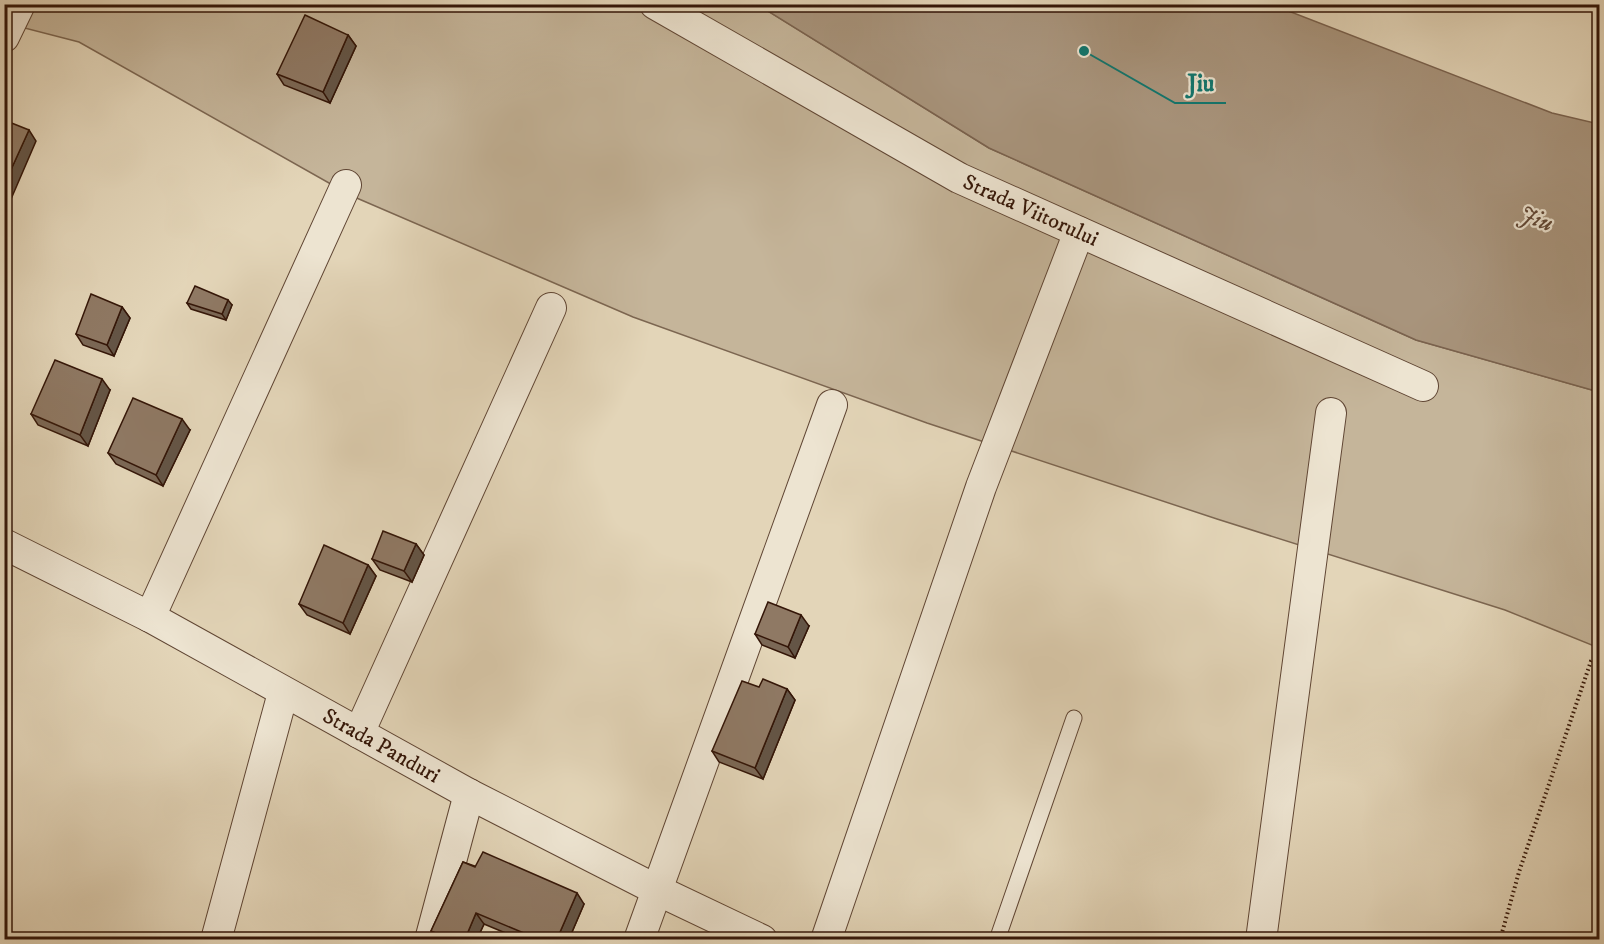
<svg xmlns="http://www.w3.org/2000/svg" width="1604" height="944" font-family="'IM FELL DW Pica',serif">
<rect width="100%" height="100%" fill="#e3d5b8"/>
<filter id="stains"><feTurbulence type="fractalNoise" baseFrequency=".00333" numOctaves="4"/><feColorMatrix values="0 0 0 0 .2 0 0 0 0 .09 0 0 0 0 .02 0 0 0 .5 -.17"/></filter>
<radialGradient id="worn" r=".72"><stop offset=".6" stop-color="#630" stop-opacity="0"/><stop offset="1" stop-color="#630" stop-opacity=".3"/></radialGradient>
<polygon fill="#c5b59a" stroke="#7c6651" stroke-width="1.5" points="5,4 758,5 989,148 1416,340 1599,392 1599,648 1505,610 1217,519 927,423 633,317 352,196 79,42 5,23"/>
<polygon fill="#a8947c" stroke="#7a624e" stroke-width="1.5" points="758,5 1273,5 1552,113 1599,124 1599,392 1416,340 989,148"/>
<g fill="none" stroke-linecap="round" stroke-linejoin="round">
<defs>
<polyline id="lane" points="997,940 1074,718"/>
<g id="street">
<path id="s1" d="M655,4L959,178L1423,386"/>
<polyline points="4,37 20,4"/>
<path id="s2" d="M4,544L150,617L469,794L657,890L762,940"/>
<polyline points="150,617 346,185"/>
<polyline points="359,733 551,308"/>
<polyline points="216,940 283,693"/>
<polyline points="430,940 469,794"/>
<polyline points="639,940 832,405"/>
<polyline points="826,940 981,487 1079,232"/>
<polyline points="1261,940 1331,413"/>
</g>
</defs>
<use href="#lane" stroke="#604634" stroke-width="17"/>
<use href="#street" stroke="#604634" stroke-width="32"/>
<polyline stroke="#341608" stroke-width="4" stroke-dasharray="1.5 3" stroke-linecap="butt" points="1500,940 1519,872 1591,661 1600,651"/>
<use href="#lane" stroke="#ede4d1" stroke-width="15"/>
<use href="#street" stroke="#ede4d1" stroke-width="30"/>
</g>
<g fill="#7b6856" stroke="#341608" stroke-width="1.5">
<polygon points="348,35 356,46 330,103 284,85 277,74"/>
<polygon points="187,303 232,305 226,320 191,309"/>
<polygon points="122,307 130,318 114,356 83,345 76,334"/>
<polygon points="110,390 88,446 38,425 31,414"/>
<polygon points="190,430 163,486 116,464 108,453"/>
<polygon points="416,544 424,555 412,582 380,570 372,559"/>
<polygon points="368,565 376,576 350,634 307,615 299,604"/>
<polygon points="809,626 795,658 762,645 755,634"/>
<polygon points="759,687 787,689 795,700 763,779 719,762 712,751"/>
<polygon points="463,862 584,904 569,939 520,939 484,924 477,939 436,939 431,931"/>
</g>
<g fill="#645546" stroke="#341608" stroke-width="1.5">
<polygon points="348,35 356,46 330,103 323,92"/>
<polygon points="29,130 36,141 5,213 4,185"/>
<polygon points="228,300 232,305 226,320 222,314"/>
<polygon points="122,307 130,318 114,356 107,345"/>
<polygon points="102,379 110,390 88,446 80,435"/>
<polygon points="182,419 190,430 163,486 156,475"/>
<polygon points="416,544 424,555 412,582 404,571"/>
<polygon points="368,565 376,576 350,634 343,623"/>
<polygon points="801,615 809,626 795,658 788,647"/>
<polygon points="787,689 795,700 763,779 755,768"/>
<polygon points="577,893 584,904 569,939 557,939"/>
<polygon points="476,913 484,924 477,939 465,939"/>
</g>
<g fill="#8f7964" stroke="#341608" stroke-width="1.5">
<polygon points="305,15 348,35 323,92 277,74"/>
<polygon points="4,120 29,130 4,185"/>
<polygon points="195,286 228,300 222,314 187,303"/>
<polygon points="91,294 122,307 107,345 76,334"/>
<polygon points="55,360 102,379 80,435 31,414"/>
<polygon points="133,398 182,419 156,475 108,453"/>
<polygon points="383,531 416,544 404,571 372,559"/>
<polygon points="324,545 368,565 343,623 299,604"/>
<polygon points="768,602 801,615 788,647 755,634"/>
<polygon points="763,679 787,689 755,768 712,751 742,681 759,687"/>
<polygon points="483,852 577,893 557,939 538,939 476,913 465,939 450,939 431,931 463,862 475,867"/>
</g>
<g text-anchor="middle" dominant-baseline="central" stroke-width="4.5" stroke-linejoin="round" paint-order="stroke">
<g font-size="22" fill="#341608" stroke="#ede4d1">
<text stroke="none"><textPath href="#s1" startOffset="429">Strada Viitorului</textPath></text>
<text stroke="none"><textPath href="#s2" startOffset="428">Strada Panduri</textPath></text>
</g>
<g font-size="24" font-style="italic" fill="#624836" stroke="#ede4d1">
<text transform="translate(1536 219) rotate(20)">Jiu</text>
</g>
</g>
<path fill="none" stroke="#0f766e" stroke-width="2" d="M1084 51L1175 103H1226"/>
<circle fill="#0f766e" stroke="#ede4d1" stroke-width="2" cx="1084" cy="51" r="6"/>
<g font-size="24" text-anchor="middle" font-weight="bold" fill="#0f766e" stroke="#ede4d1" stroke-width="4.5" stroke-linejoin="round" paint-order="stroke">
<text x="1201" y="91">Jiu</text>
</g>
<rect width="1604" height="944" fill="none" stroke="#e3d5b8" stroke-width="24"/>
<rect x="6" y="6" width="1592" height="932" fill="none" stroke="#341608" stroke-width="3"/>
<rect x="12" y="12" width="1580" height="920" fill="none" stroke="#341608" stroke-width="1.5"/>
<rect width="100%" height="100%" filter="url(#stains)"/>
<rect width="100%" height="100%" fill="url(#worn)"/>
</svg>
